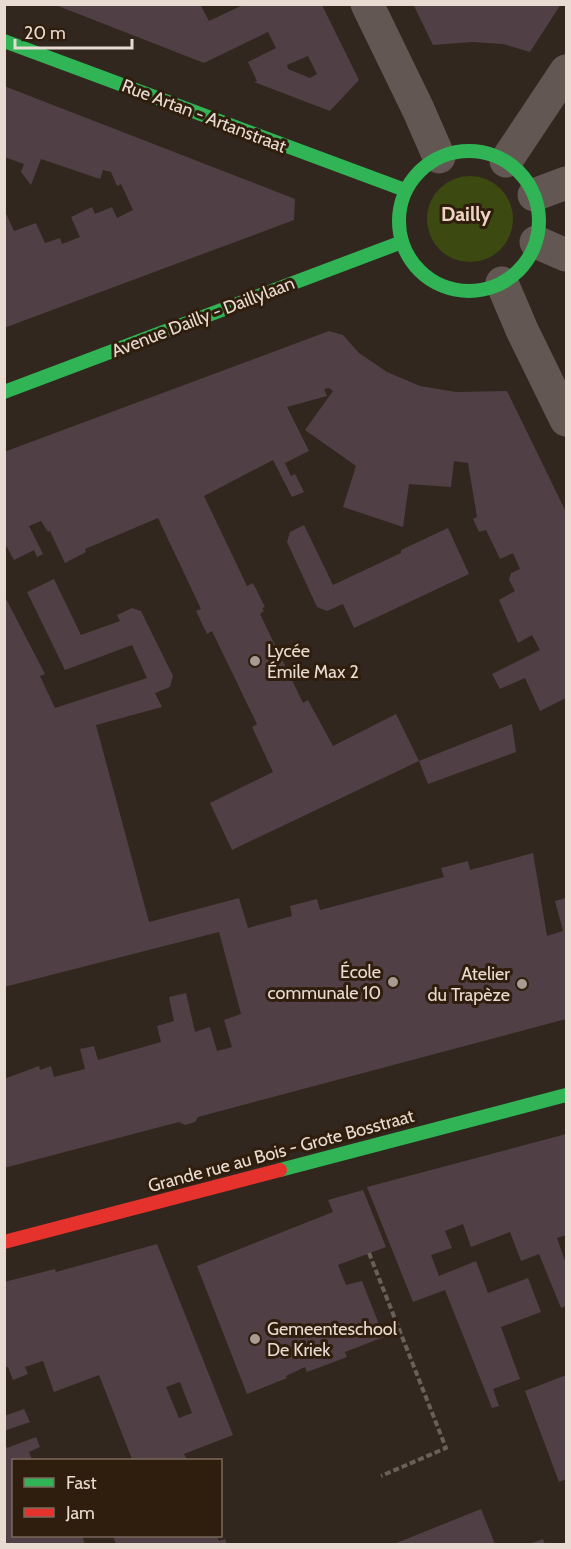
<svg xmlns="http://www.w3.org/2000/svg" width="571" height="1549" font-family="Cabin,sans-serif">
<rect width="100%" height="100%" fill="#32271e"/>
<circle fill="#3c4a12" cx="470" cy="219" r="43"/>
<g fill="#503f44" fill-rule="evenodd">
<path d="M53,4H200L209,21L243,5H322L359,80L330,111L254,82L257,81L248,62L276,48L268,32L204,63ZM308,56L317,74L310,78L288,69L287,65Z"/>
<polygon points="413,4 561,4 530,52 503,44 472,42 433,45"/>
<polygon points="4,86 295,199 294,220 4,328 4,209 14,231 36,223 45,243 60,238 62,244 80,237 71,217 92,207 95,214 112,207 117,218 133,210 121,184 117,186 111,172 103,170 100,179 41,159 31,185 21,172 24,164 4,157"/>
<polygon points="329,331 343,335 359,353 387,372 420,386 456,392 507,391 566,512 566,698 540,711 525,678 500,689 492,674 540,650 532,635 518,643 499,600 515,591 509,580 511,573 520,569 513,553 500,559 486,530 479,532 473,519 477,517 468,463 454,461 451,487 409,484 403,527 343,507 356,466 305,430 333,391 329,388 324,389 327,396 287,407 309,451 285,463 291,476 295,474 304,492 292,497 273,460 204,496 247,586 253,583 265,607 262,608 264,611 260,614 303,703 308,700 333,746 396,714 419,761 232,850 210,803 273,772 252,727 257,724 212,631 207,634 196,611 201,609 158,518 85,549 86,552 65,563 50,531 48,532 41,521 29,526 43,554 37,557 34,550 14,560 4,542 4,452"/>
<polygon points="304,525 333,585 401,553 401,550 448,528 469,574 354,628 343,604 327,611 317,607 287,542 290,532"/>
<polygon points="54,579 81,635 120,621 117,615 132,608 141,611 173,676 170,687 155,693 162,707 96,725 149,922 239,898 248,928 292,916 290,906 317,899 320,910 444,877 441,868 468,861 470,870 533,853 547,936 563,931 555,901 566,898 566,1019 198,1117 195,1122 185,1125 179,1122 4,1168 4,1079 39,1066 40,1070 51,1066 54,1077 85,1069 80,1049 94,1046 98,1060 161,1042 157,1026 174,1021 169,997 186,993 195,1032 210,1027 217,1051 232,1047 224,1020 241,1014 219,932 4,987 4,595 45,674 40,676 55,708 147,678 132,645 65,670 27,592"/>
<polygon points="512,724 516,752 428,784 419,761"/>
<polygon points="566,1134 566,1235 557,1238 566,1264 566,1306 561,1308 539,1254 521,1261 510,1232 471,1247 463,1224 445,1231 452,1248 431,1255 439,1276 476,1261 488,1293 528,1278 541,1312 501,1327 520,1379 493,1389 499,1406 492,1408 445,1290 413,1302 367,1187"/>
<polygon points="363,1190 386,1247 338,1265 346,1285 362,1281 384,1337 345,1352 347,1357 307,1372 305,1367 286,1376 287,1378 247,1394 197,1266 333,1212 328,1200"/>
<path d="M157,1244L233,1435L184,1454L187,1460H128L132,1459L99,1375L54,1392L43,1361L25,1367L28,1374L13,1380L8,1367L4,1368V1282L55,1269L56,1272ZM180,1382L192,1413L179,1418L166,1387Z"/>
<polygon points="566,1375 566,1479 559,1482 525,1391"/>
<polygon points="24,1409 30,1422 4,1431 4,1416"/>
<polygon points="36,1437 40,1447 29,1452 32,1460 14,1460 14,1536 82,1536 85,1544 4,1544 4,1440 7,1448"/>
<polygon points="481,1509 495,1544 394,1544"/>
<polygon points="113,1536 217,1536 219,1541 225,1539 227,1544 116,1544"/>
<polygon points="543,1539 545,1544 529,1544"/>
</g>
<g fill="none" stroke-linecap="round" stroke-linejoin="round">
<polyline stroke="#6a605a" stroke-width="4" stroke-dasharray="6 3" stroke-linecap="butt" points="369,1253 446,1448 381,1476"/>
<g stroke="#625752" stroke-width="33">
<polyline points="367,4 418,109 439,157"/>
<polyline points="506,161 566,71"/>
<polyline points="534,195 566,183"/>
<polyline points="536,242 566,255"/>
<polyline points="502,283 522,330 566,420"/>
</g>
<g stroke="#30b455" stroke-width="14">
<polyline points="4,41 405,190"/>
<circle cx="469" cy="221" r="70"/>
<polyline points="4,392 402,242"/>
<polyline points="280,1170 566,1095"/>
</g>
<polyline stroke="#e5322d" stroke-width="14" points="4,1242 280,1170"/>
</g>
<g fill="#a89c92" stroke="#2f1d0d" stroke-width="2">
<circle cx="255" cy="661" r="6"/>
<circle cx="393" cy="982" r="6"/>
<circle cx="522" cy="984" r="6"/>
<circle cx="255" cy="1339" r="6"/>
</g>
<g text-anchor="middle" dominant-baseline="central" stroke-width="6" stroke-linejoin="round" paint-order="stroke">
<g font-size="18" fill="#e8dbd1" stroke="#2f1d0d">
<text transform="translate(204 116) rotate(21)">Rue Artan - Artanstraat</text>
<text transform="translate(203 317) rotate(-21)">Avenue Dailly - Daillylaan</text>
<text transform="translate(281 1151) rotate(-15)">Grande rue au Bois - Grote Bosstraat</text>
</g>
<g font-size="18" fill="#e8dbd1" stroke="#2f1d0d" text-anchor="start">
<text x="267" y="651">Lycée<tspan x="267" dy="21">Émile Max 2</tspan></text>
<text x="381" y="972" text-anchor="end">École<tspan x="381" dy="21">communale 10</tspan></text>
<text x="510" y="974" text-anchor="end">Atelier<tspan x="510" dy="21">du Trapèze</tspan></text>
<text x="267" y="1329">Gemeenteschool<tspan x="267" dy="21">De Kriek</tspan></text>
</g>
<g font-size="20" font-weight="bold" fill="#efd5c1" stroke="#2f1d0d">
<text x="466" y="214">Dailly</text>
</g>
</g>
<rect width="571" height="1549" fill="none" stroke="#e8dbd1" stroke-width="12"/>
<rect x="12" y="1459" width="210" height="78" fill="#2f1d0d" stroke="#79695b" stroke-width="1.5"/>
<rect x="24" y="1478" width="30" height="9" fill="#30b455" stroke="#79695b" stroke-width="1.5"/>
<text x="66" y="1489" font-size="18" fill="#e8dbd1">Fast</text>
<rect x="24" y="1508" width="30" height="9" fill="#e5322d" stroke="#79695b" stroke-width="1.5"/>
<text x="66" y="1519" font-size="18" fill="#e8dbd1">Jam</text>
<path d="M15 39v9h117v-9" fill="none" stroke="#e8dbd1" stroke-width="3"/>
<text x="24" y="39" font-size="18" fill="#e8dbd1" stroke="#2f1d0d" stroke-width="4.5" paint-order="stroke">20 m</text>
</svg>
